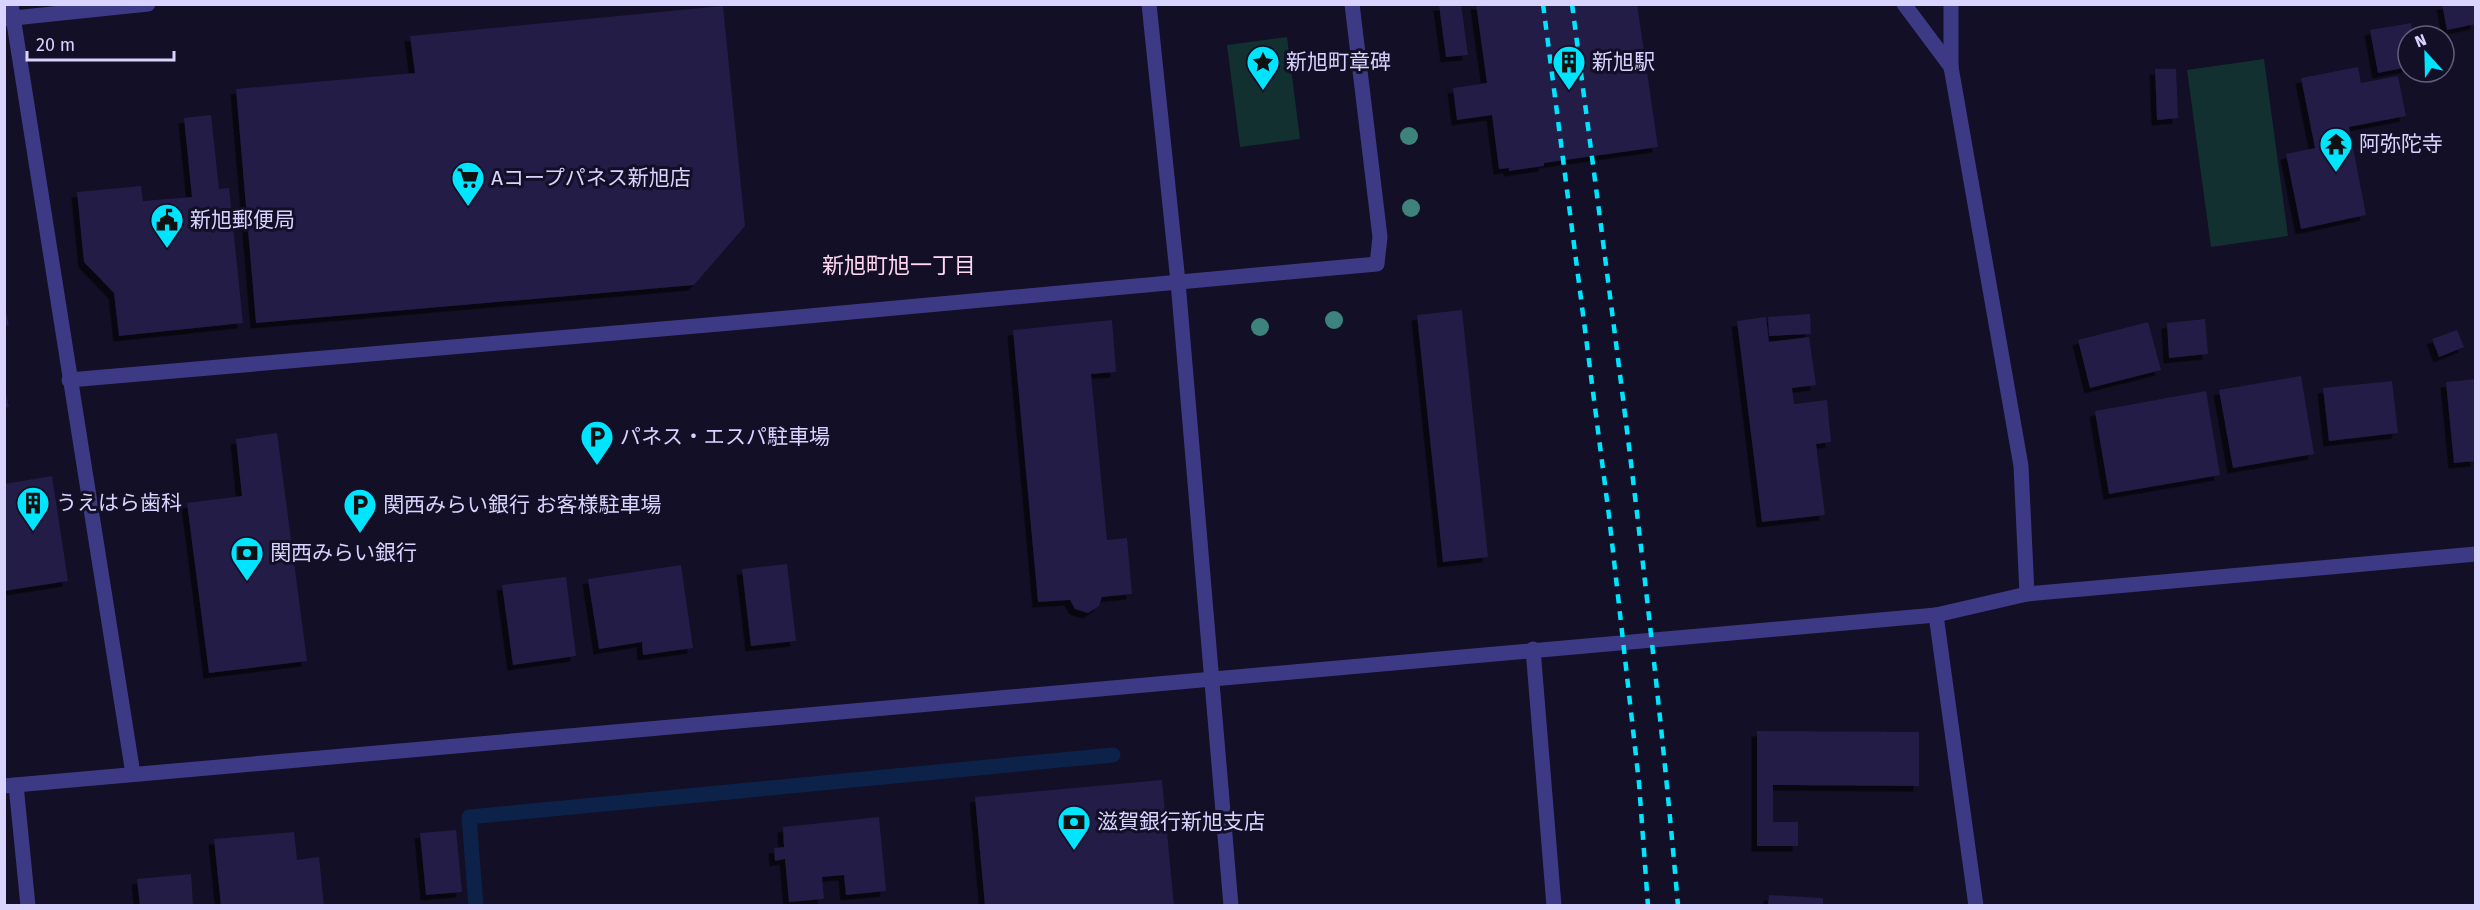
<svg xmlns="http://www.w3.org/2000/svg" width="2480" height="910" font-family="'Fira Sans','Noto Sans JP',sans-serif">
<defs>
<filter id="shadow"><feDropShadow dx="-5.5" dy="5.5" stdDeviation="0" flood-color="#0009"/></filter>
</defs>
<rect width="100%" height="100%" fill="#130f26"/>
<g fill="#12302f">
<polygon points="1287,37 1300,139 1240,147 1227,45"/>
<polygon points="2264,59 2288,236 2211,247 2187,70"/>
</g>
<g fill="none" stroke-linecap="round" stroke-linejoin="round">
<polyline stroke="#0c2248" stroke-width="15" points="476,906 469,817 1113,755"/>
</g>
<g fill="#241b47" filter="url(#shadow)">
<polygon points="1476,4 1637,4 1658,147 1544,163 1544,166 1509,171 1509,168 1499,169 1492,115 1457,120 1453,88 1487,83"/>
<polygon points="2442,4 2476,4 2476,24 2447,30"/>
<polygon points="1439,5 1461,5 1468,55 1446,57"/>
<polygon points="723,6 745,226 694,285 256,323 236,89 415,73 410,36"/>
<polygon points="2411,23 2413,36 2408,36 2408,67 2378,73 2370,30"/>
<polygon points="2358,67 2361,83 2398,76 2406,116 2349,127 2366,215 2301,229 2286,154 2315,148 2301,78"/>
<polygon points="2155,69 2176,69 2178,118 2157,120"/>
<polygon points="211,115 219,189 229,188 243,323 119,336 114,293 84,262 77,192 141,186 143,201 192,197 184,118"/>
<polygon points="4,304 9,325 4,326"/>
<polygon points="1462,310 1488,557 1443,562 1417,315"/>
<polygon points="1810,314 1811,334 1769,336 1768,317"/>
<polygon points="1766,317 1769,342 1809,337 1816,385 1792,388 1794,404 1827,400 1831,442 1816,444 1825,515 1762,522 1737,321"/>
<polygon points="2205,319 2208,354 2169,358 2167,323"/>
<polygon points="1112,320 1116,372 1091,374 1107,540 1127,538 1132,594 1102,597 1099,606 1088,613 1075,609 1070,600 1038,602 1013,330"/>
<polygon points="2148,322 2161,370 2090,388 2078,340"/>
<polygon points="2457,330 2464,347 2439,357 2432,339"/>
<polygon points="2301,376 2314,454 2233,468 2219,390"/>
<polygon points="2476,379 2476,461 2454,463 2446,382"/>
<polygon points="2392,381 2398,433 2329,441 2323,388"/>
<polygon points="4,387 9,407 4,408"/>
<polygon points="2206,391 2220,475 2109,494 2095,411"/>
<polygon points="277,433 307,661 209,673 187,503 242,496 236,439"/>
<polygon points="52,476 68,581 4,591 4,484"/>
<polygon points="787,564 796,641 751,646 742,569"/>
<polygon points="681,565 693,648 643,655 642,642 599,649 588,579"/>
<polygon points="566,577 576,656 513,665 502,585"/>
<polygon points="1757,731 1919,732 1919,786 1773,785 1773,822 1798,822 1798,846 1757,846"/>
<polygon points="1162,780 1174,906 985,906 975,797"/>
<polygon points="879,817 886,891 846,895 844,875 822,877 824,899 789,902 785,859 775,861 774,848 784,847 783,827"/>
<polygon points="456,830 462,892 426,895 420,833"/>
<polygon points="294,832 297,860 319,857 324,906 221,906 214,839"/>
<polygon points="191,874 193,906 140,906 137,879"/>
<polygon points="1769,895 1823,898 1823,906 1768,906"/>
</g>
<g fill="none" stroke-linecap="round" stroke-linejoin="round">
<g stroke="#3d3a85" stroke-width="15">
<polyline points="1904,4 1951,67"/>
<polyline points="69,380 731,323 1377,264 1380,237 1352,4"/>
</g>
<g stroke="#3d3a85" stroke-width="15">
<polyline points="11,4 133,774"/>
<polyline points="1533,649 1554,906"/>
<polyline points="16,785 28,906"/>
</g>
<g stroke="#3d3a85" stroke-width="15">
<polyline points="1149,4 1178,282 1231,906"/>
<polyline points="1951,4 1951,67 2021,466 2027,594"/>
<polyline points="4,19 148,4"/>
<polyline points="1936,615 1976,906"/>
<polyline points="4,786 1936,615 2027,594 2476,554"/>
</g>
<g stroke="#00e5ff" stroke-width="4.5" stroke-dasharray="9 8" stroke-linecap="butt">
<polyline points="1543,4 1609,516 1639,783 1648,906"/>
<path d="M1572,4C1611,304 1652,604 1678,906"/>
</g>
</g>
<g fill="#3d827b">
<circle cx="1409" cy="136" r="9"/>
<circle cx="1411" cy="208" r="9"/>
<circle cx="1334" cy="320" r="9"/>
<circle cx="1260" cy="327" r="9"/>
</g>
<defs>
<symbol id="sight-pin" viewBox="-11 -11 22 30"><path d="M0 17L-7.5 6A9.5 9.5 0 1 1 7.5 6Z" fill="#00e5ff" stroke="#130f26"/><path d="M0-6L1.8-2.2L6-1.7L2.9 1.2L3.7 5.4L0 3.3L-3.7 5.4L-2.9 1.2L-6-1.7L-1.8-2.2Z" fill="#111"/></symbol>
<symbol id="building-pin" viewBox="-11 -11 22 30"><path d="M0 17L-7.5 6A9.5 9.5 0 1 1 7.5 6Z" fill="#00e5ff" stroke="#130f26"/><path d="M-4-6H4V6H1V3H-1V6H-4ZM-2.5-4.3h1.7v1.8h-1.7ZM.8-4.3h1.7v1.8H.8ZM-2.5-1h1.7V.8h-1.7ZM.8-1h1.7V.8H.8Z" fill="#111"/></symbol>
<symbol id="temple-pin" viewBox="-11 -11 22 30"><path d="M0 17L-7.5 6A9.5 9.5 0 1 1 7.5 6Z" fill="#00e5ff" stroke="#130f26"/><path d="M0-6L5-2H3V0L6.5 2.5H4V6H1.5V3h-3V6H-4V2.5H-6.5L-3 0V-2H-5Z" fill="#111"/></symbol>
<symbol id="supermarket-pin" viewBox="-11 -11 22 30"><path d="M0 17L-7.5 6A9.5 9.5 0 1 1 7.5 6Z" fill="#00e5ff" stroke="#130f26"/><path d="M-6-5.5h2.5l.6 2H6L4.5 2H-2.5L-4.4-4H-6ZM-1.5 3.2a1.3 1.3 0 1 0 .1 0ZM3 3.2a1.3 1.3 0 1 0 .1 0Z" fill="#111"/></symbol>
<symbol id="civic-pin" viewBox="-11 -11 22 30"><path d="M0 17L-7.5 6A9.5 9.5 0 1 1 7.5 6Z" fill="#00e5ff" stroke="#130f26"/><path d="M-.6-6.5H3V-4.5H.6V-3L4-1V1h2V6H-6V1h2V-1L-.6-3ZM-1.2 2.5V6h2.4V2.5Z" fill="#111"/></symbol>
<symbol id="parking-pin" viewBox="-11 -11 22 30"><path d="M0 17L-7.5 6A9.5 9.5 0 1 1 7.5 6Z" fill="#00e5ff" stroke="#130f26"/><path d="M-3.5-5.5H1a3.5 3.5 0 0 1 0 7H-1V5.5H-3.5ZM-1-3.4V-.6H.8a1.4 1.4 0 0 0 0-2.8Z" fill="#111"/></symbol>
<symbol id="bank-pin" viewBox="-11 -11 22 30"><path d="M0 17L-7.5 6A9.5 9.5 0 1 1 7.5 6Z" fill="#00e5ff" stroke="#130f26"/><path d="M-6-4H6V4H-6ZM0-2.3a2.3 2.3 0 1 0 0 4.6a2.3 2.3 0 1 0 0-4.6Z" fill="#111"/></symbol>
</defs>
<g fill-rule="evenodd">
<use href="#sight-pin" x="1244" y="43" width="38" height="52"/>
<use href="#building-pin" x="1550" y="43" width="38" height="52"/>
<use href="#temple-pin" x="2317" y="125" width="38" height="52"/>
<use href="#supermarket-pin" x="449" y="159" width="38" height="52"/>
<use href="#civic-pin" x="148" y="201" width="38" height="52"/>
<use href="#parking-pin" x="578" y="418" width="38" height="52"/>
<use href="#building-pin" x="14" y="484" width="38" height="52"/>
<use href="#parking-pin" x="341" y="486" width="38" height="52"/>
<use href="#bank-pin" x="228" y="534" width="38" height="52"/>
<use href="#bank-pin" x="1055" y="803" width="38" height="52"/>
</g>
<g text-anchor="middle" dominant-baseline="central" stroke-width="6" stroke-linejoin="round" paint-order="stroke">
<g font-size="21" fill="#d9d4ff" stroke="#130f26" text-anchor="start">
<text x="1286" y="62">新旭町章碑</text>
<text x="1592" y="62">新旭駅</text>
<text x="2359" y="144">阿弥陀寺</text>
<text x="491" y="178">Aコープパネス新旭店</text>
<text x="190" y="220">新旭郵便局</text>
<text x="620" y="437">パネス・エスパ駐車場</text>
<text x="56" y="503">うえはら歯科</text>
<text x="383" y="505">関西みらい銀行 お客様駐車場</text>
<text x="270" y="553">関西みらい銀行</text>
<text x="1097" y="822">滋賀銀行新旭支店</text>
</g>
<g font-size="22" fill="#ffd6f0" stroke="#130f26">
<text x="899" y="265">新旭町旭一丁目</text>
</g>
</g>
<rect width="2480" height="910" fill="none" stroke="#d9d4ff" stroke-width="12"/>
<g transform="translate(2426 54) rotate(338)"><circle r="28" fill="#130f26" stroke="#625e7d" stroke-width="1.5"/>
<path d="M0-4.5L10 22L0 15L-10 22Z" fill="#00e5ff"/>
<text y="-9" font-size="16" font-weight="bold" text-anchor="middle" fill="#d9d4ff">N</text>
</g>
<path d="M27 51v9h147v-9" fill="none" stroke="#d9d4ff" stroke-width="3"/>
<text x="36" y="51" font-size="18" fill="#d9d4ff" stroke="#130f26" stroke-width="4.5" paint-order="stroke">20 m</text>
</svg>
